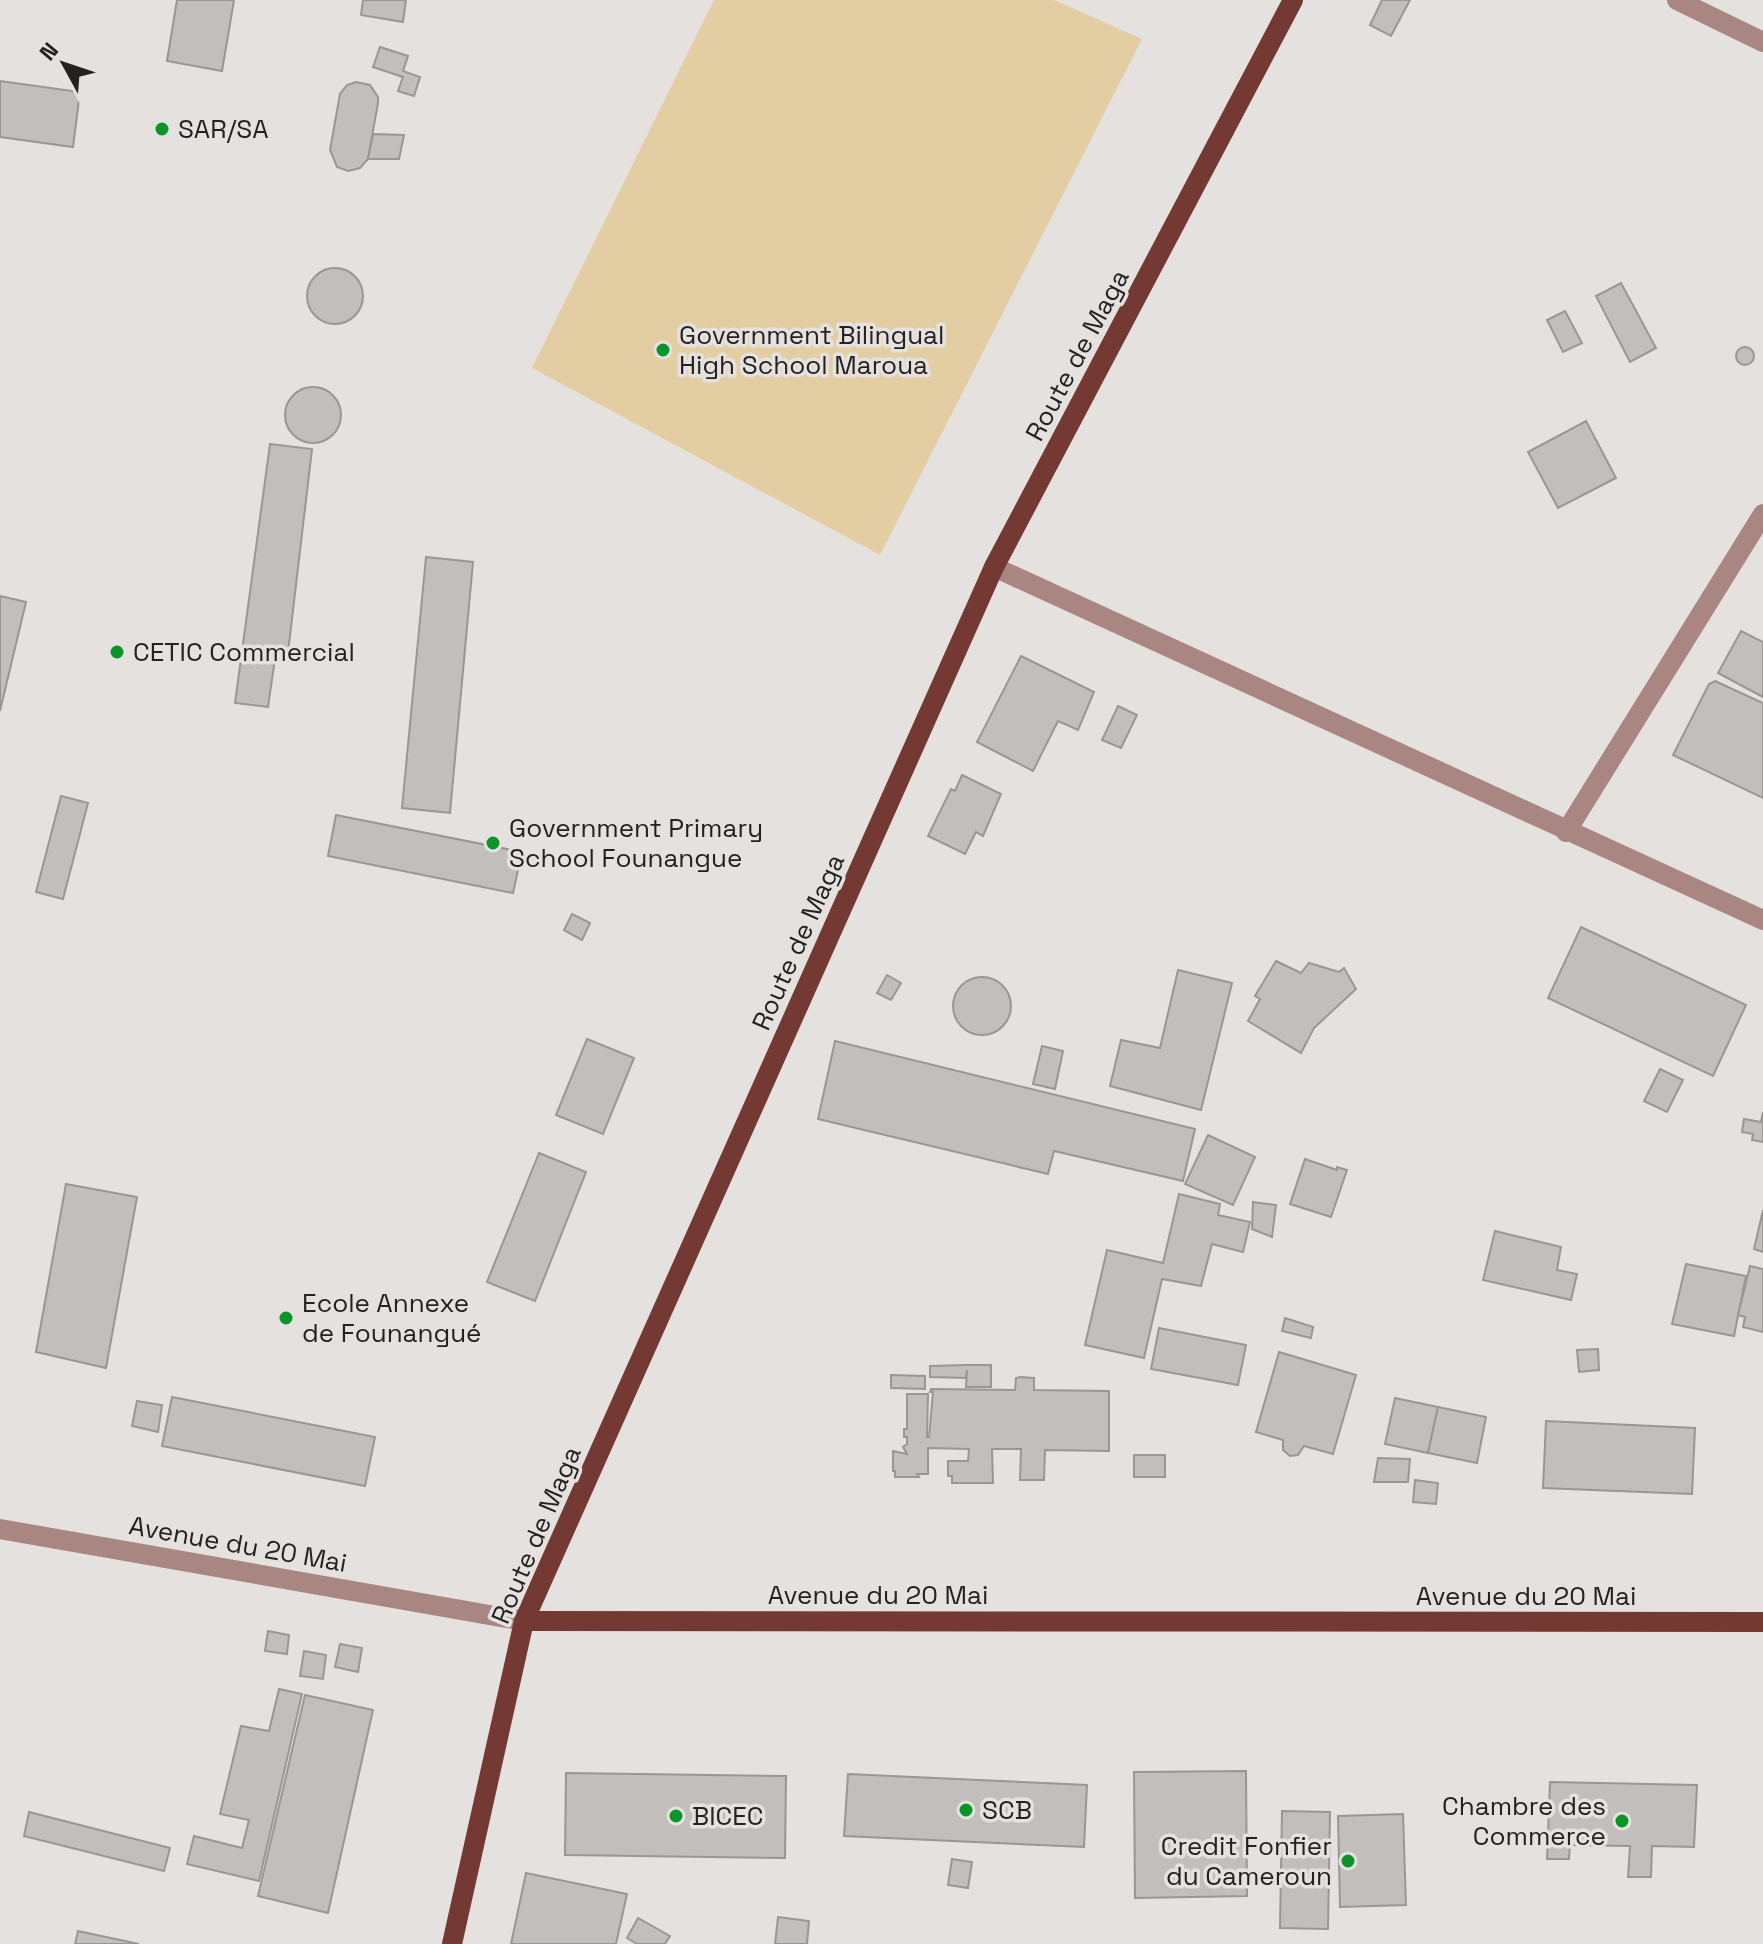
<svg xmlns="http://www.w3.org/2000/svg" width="1763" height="1944" font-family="'Space Grotesk',sans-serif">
<rect width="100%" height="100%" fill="#e5e1df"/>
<polygon fill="#e2cea2" points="714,0 1054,0 1142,39 880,555 532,368"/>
<g fill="#c1bebb" stroke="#999794" stroke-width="2">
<polygon points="177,0 234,0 222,71 167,61"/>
<polygon points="363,0 406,0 403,22 361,15"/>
<polygon points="1382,0 1410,0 1391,36 1370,25"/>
<polygon points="380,47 408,56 403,71 420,77 414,96 398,91 403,77 373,67"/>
<polygon points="0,81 80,92 73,147 0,137"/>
<polygon points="356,82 370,85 378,97 378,103 368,159 360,168 348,171 337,167 330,150 340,94 347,85"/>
<polygon points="373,134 404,135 399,159 368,159"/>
<circle cx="335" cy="296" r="28"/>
<polygon points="1621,283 1656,348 1630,362 1596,296"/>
<polygon points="1565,311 1582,343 1563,352 1547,320"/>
<circle cx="1745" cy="356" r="9"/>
<circle cx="313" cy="415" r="28"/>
<polygon points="1586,421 1616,478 1558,508 1528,452"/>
<polygon points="270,444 312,449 287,661 275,659 268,707 235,703"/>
<polygon points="426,557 473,562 450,813 402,808"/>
<polygon points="0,596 26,602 0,711"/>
<polygon points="1741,631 1763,642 1763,697 1718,673"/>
<polygon points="1021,656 1094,692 1078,730 1058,721 1033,771 977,742"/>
<polygon points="1715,681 1763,703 1763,798 1673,755 1709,684"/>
<polygon points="1118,706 1137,715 1121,748 1102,740"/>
<polygon points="962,775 1001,794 983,836 976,832 965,854 928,836 951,789 955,791"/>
<polygon points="61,796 88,803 63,899 36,892"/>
<polygon points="336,815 522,852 513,893 328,856"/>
<polygon points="572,914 590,923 582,940 564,930"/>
<polygon points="1581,927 1746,1005 1713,1076 1548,998"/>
<polygon points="1276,961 1301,973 1309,963 1339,972 1344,968 1356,989 1314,1028 1301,1053 1248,1021 1260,999 1255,996"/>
<polygon points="1178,970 1232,983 1201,1110 1110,1086 1121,1040 1160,1048"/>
<polygon points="887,975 901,983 891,1000 877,993"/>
<circle cx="982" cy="1006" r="29"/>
<polygon points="587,1039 634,1058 603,1134 556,1115"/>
<polygon points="835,1041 1195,1129 1183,1181 1054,1151 1048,1174 818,1119"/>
<polygon points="1042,1046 1063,1051 1055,1089 1033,1084"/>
<polygon points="1660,1069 1683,1080 1667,1112 1644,1101"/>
<polygon points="1763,1112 1763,1142 1752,1140 1753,1134 1742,1132 1744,1119 1761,1122"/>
<polygon points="1208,1135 1255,1157 1233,1205 1185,1184"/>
<polygon points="539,1153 586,1172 535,1301 487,1282"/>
<polygon points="1305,1159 1337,1170 1337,1167 1347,1170 1331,1217 1290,1204"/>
<polygon points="66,1184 137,1197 106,1368 36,1352"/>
<polygon points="1179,1194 1220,1204 1218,1215 1250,1222 1243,1252 1212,1244 1201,1286 1162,1279 1144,1358 1085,1345 1107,1250 1163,1263"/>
<polygon points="1253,1202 1276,1205 1272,1237 1252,1229"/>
<polygon points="1763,1210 1763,1252 1754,1249"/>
<polygon points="1495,1231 1561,1247 1557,1270 1577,1274 1571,1300 1483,1280"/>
<polygon points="1686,1264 1746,1276 1734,1336 1672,1324"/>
<polygon points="1750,1266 1763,1269 1763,1332 1743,1327 1745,1317 1738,1315"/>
<polygon points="1285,1318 1313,1327 1311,1338 1282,1331"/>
<polygon points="1159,1328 1246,1345 1238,1385 1151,1369"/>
<polygon points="1598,1349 1599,1370 1579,1372 1577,1350"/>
<polygon points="1279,1352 1356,1375 1333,1454 1304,1446 1298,1455 1290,1456 1283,1450 1283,1440 1256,1432"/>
<polygon points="967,1365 991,1365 991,1387 966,1387 967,1370 966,1378 930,1377 930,1366"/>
<polygon points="891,1375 925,1376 925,1389 891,1388"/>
<polygon points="1020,1377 1034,1378 1034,1390 1109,1391 1109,1451 1045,1450 1044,1480 1020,1480 1021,1449 992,1449 993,1483 952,1483 952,1476 948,1476 948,1461 968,1461 969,1449 928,1448 928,1474 917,1474 919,1477 895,1477 895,1471 893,1471 893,1451 907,1454 903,1447 907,1444 907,1437 904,1437 904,1429 907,1429 907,1394 928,1394 927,1437 929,1437 933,1392 930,1392 931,1389 1015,1390 1016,1378"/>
<polygon points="172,1397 375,1437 365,1486 162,1446"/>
<polygon points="1395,1398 1438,1407 1428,1453 1385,1444"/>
<polygon points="137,1401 162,1405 158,1432 132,1426"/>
<polygon points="1438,1407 1486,1417 1477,1463 1428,1453"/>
<polygon points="1546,1421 1695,1428 1692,1494 1543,1488"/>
<rect x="1134" y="1455" width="31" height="22"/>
<polygon points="1378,1458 1410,1459 1408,1482 1374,1482"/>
<polygon points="1415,1480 1438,1483 1436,1504 1413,1502"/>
<polygon points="268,1631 289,1635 287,1654 265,1651"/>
<polygon points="340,1644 362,1648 358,1672 335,1667"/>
<polygon points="304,1651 326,1655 323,1679 300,1676"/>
<polygon points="279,1689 302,1694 259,1881 187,1864 194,1836 242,1848 249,1820 220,1814 241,1726 269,1731"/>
<polygon points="305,1695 373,1710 328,1913 258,1896"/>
<polygon points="1246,1771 1247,1896 1135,1898 1134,1772"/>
<polygon points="566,1773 786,1776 785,1858 565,1855"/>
<polygon points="848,1774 1087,1785 1084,1847 844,1836"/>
<polygon points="1550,1782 1697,1785 1694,1847 1652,1846 1651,1877 1628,1877 1630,1846 1570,1845 1569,1859 1547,1859"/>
<polygon points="1282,1811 1330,1812 1328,1929 1280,1928"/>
<polygon points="29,1812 170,1848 164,1871 24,1836"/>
<polygon points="1403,1814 1406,1905 1340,1907 1338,1816"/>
<polygon points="952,1859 972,1862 968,1888 948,1885"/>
<polygon points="526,1873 627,1894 616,1944 511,1944"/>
<polygon points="778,1917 809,1921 807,1944 775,1944"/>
<polygon points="638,1918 670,1936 665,1944 637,1944 627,1938"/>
<polygon points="78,1931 139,1944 75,1944"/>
</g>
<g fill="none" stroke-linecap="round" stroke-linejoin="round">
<g stroke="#a98681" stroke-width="20">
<polyline points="1677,0 1763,42"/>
<polyline points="994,567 1763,920"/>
<polyline points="1566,832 1763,514"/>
<polyline points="0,1529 524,1621"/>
</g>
<g stroke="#743932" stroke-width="20">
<polyline points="524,1621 1763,1622"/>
<polyline points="452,1944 524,1621 994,567 1293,0"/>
</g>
</g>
<g fill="#0b9529" stroke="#e5e1df" stroke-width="3">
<circle cx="162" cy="129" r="8"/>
<circle cx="663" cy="350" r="8"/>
<circle cx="117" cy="652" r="8"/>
<circle cx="493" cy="843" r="8"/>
<circle cx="286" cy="1318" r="8"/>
<circle cx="966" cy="1810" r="8"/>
<circle cx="676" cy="1816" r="8"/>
<circle cx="1622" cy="1821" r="8"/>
<circle cx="1348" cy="1861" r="8"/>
</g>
<g text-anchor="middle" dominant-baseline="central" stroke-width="7" stroke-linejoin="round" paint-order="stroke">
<g font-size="26" fill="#232221" stroke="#e5e1df" text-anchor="start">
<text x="178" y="129">SAR/SA</text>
<text x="679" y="335">Government Bilingual<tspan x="679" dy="30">High School Maroua</tspan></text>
<text x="133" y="652">CETIC Commercial</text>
<text x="509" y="828">Government Primary<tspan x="509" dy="30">School Founangue</tspan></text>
<text x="302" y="1303">Ecole Annexe<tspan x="302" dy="30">de Founangué</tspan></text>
<text x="1606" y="1806" text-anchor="end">Chambre des<tspan x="1606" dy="30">Commerce</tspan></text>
<text x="982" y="1810">SCB</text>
<text x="692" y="1816">BICEC</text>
<text x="1332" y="1846" text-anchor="end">Credit Fonfier<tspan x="1332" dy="30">du Cameroun</tspan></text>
</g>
<g font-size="26" fill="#232221" stroke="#e5e1df">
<text transform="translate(1077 355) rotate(-62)">Route de Maga</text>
<text transform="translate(798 942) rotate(-66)">Route de Maga</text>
<text transform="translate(536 1535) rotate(-67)">Route de Maga</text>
<text transform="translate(238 1544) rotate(10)">Avenue du 20 Mai</text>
<text x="878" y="1595">Avenue du 20 Mai</text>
<text x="1526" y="1596">Avenue du 20 Mai</text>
</g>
</g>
<g transform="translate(64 64) rotate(310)" stroke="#e5e1df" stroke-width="6" paint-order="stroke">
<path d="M0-6L14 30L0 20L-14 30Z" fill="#232221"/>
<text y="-12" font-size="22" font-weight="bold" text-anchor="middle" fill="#232221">N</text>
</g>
</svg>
